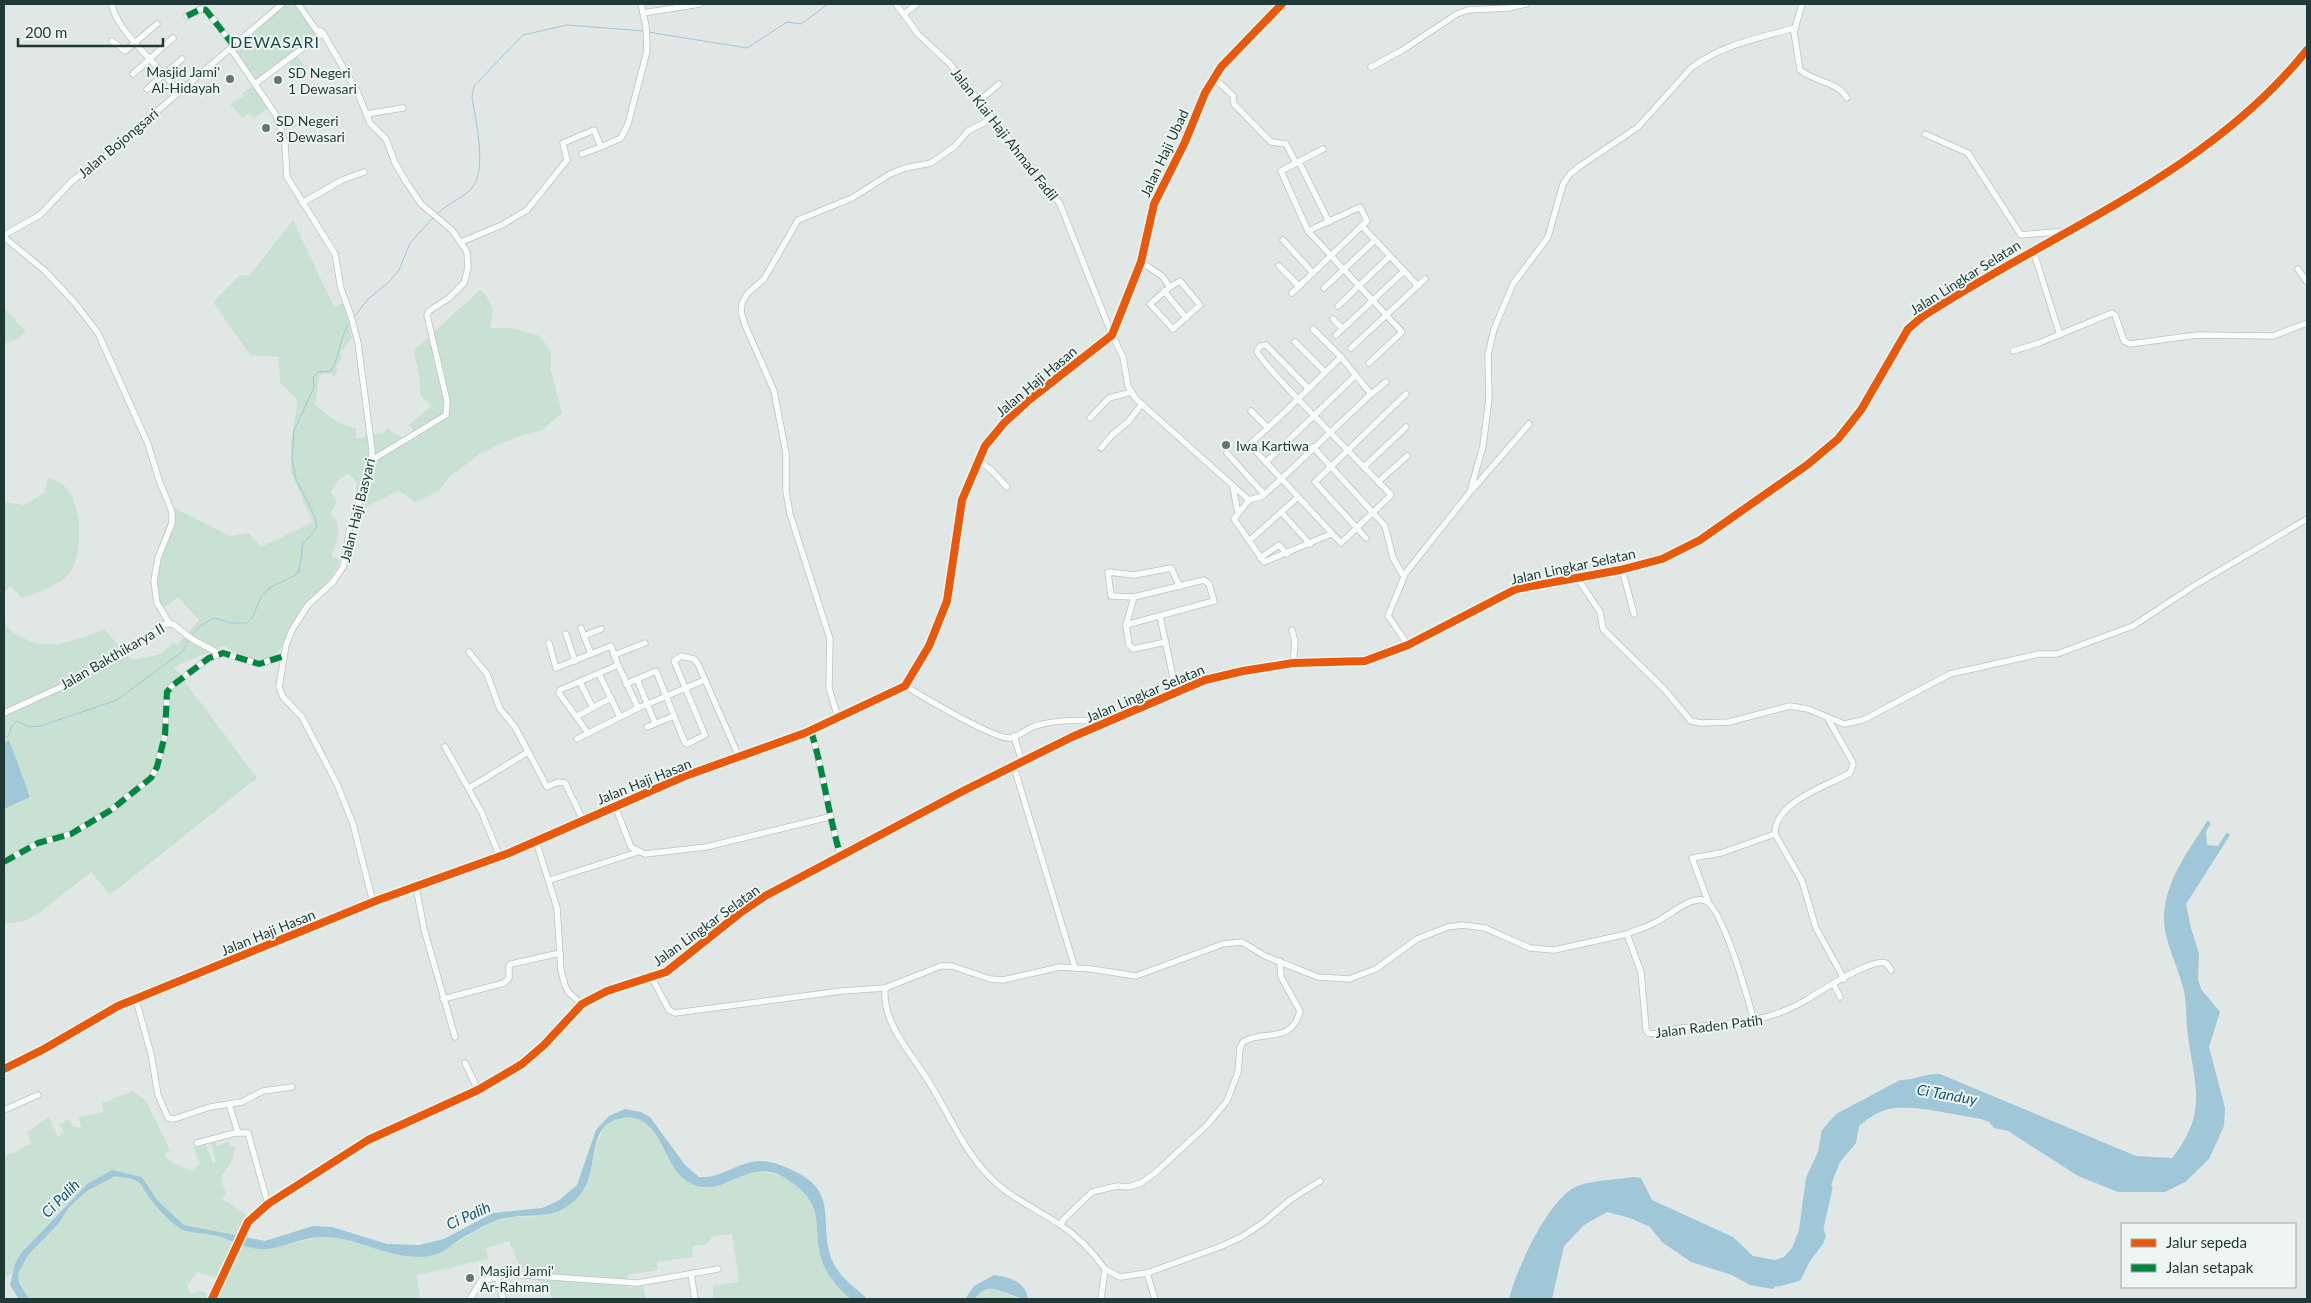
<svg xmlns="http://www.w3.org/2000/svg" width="2311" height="1303" font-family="Lato,sans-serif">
<rect width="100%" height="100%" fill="#e0e7e5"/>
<g fill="#c8e1d3">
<polygon points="286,4 296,4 318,35 256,81 234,49"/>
<polygon points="296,55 308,70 299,77 288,61"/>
<polygon points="254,86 273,116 268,108 253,119 249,113 242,118 230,104 244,96 242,93"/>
<path d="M293,220L334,307L343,303L352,338L340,353L342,355L336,368L338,370L334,376L330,373L322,374L319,378L315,404C328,417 339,425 356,428V439L379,433L383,434L387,428L409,442L418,437L409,425L431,406L420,395V381L414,350L480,290C494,302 494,310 490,328H512L540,336L551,352V371L562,413L542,430L514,438L481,453L448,478L440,490L415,503L399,490L363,509L356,492V481L348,474L339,479L331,492L337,502L330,513C344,528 338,539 331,557L340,559C335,582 313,592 301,610C295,619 280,653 274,657C257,666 238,654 224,646L174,667L257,778L110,895L91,872L38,914L24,921L4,924V809L30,796L8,741L4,743V618C7,630 14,634 25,639C53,652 78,639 104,629L132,660L161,654L174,642L177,645L199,620L178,597L157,613C148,572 156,545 175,508L230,536L249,533L261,547L313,522L291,473V440L297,407L296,399L280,383L279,357L250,355L213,302L240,275L249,276Z"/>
<polygon points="4,308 26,331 19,338 4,344"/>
<path d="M48,479C83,481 86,550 70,572C59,587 38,592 22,598L10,586L4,593V502L24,505L44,493Z"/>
<path d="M133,1091L146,1101L170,1150L164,1155L168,1160L191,1171L200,1164L193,1147L205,1143L213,1163L216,1162L211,1143L215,1141L217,1146L228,1142L230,1147L235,1145C234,1156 232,1164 222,1175V1184L227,1193L222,1199L248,1215L237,1236L184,1225L157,1200L142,1177L112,1170L87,1184L62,1208L21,1253L12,1274L4,1278V1157L31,1143L27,1132L49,1117L58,1137L65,1133L59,1125L69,1119L72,1126L81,1128L79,1117L104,1112L102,1103Z"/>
<path d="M623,1117C658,1115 665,1158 684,1179L728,1183L743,1175L760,1171L785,1177L802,1189L811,1200L818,1216L824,1265L832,1280L851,1299H713V1286L739,1282L732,1234L713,1236L707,1244L693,1246L692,1257L657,1262L658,1270L628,1275V1288L643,1286L646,1299H550L552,1297L542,1284L520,1266L509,1241L486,1248L488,1259L417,1275L420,1299H216L242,1245L266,1249L321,1237L341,1239L407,1257L436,1255L491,1222L514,1217H535L584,1191L590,1179L595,1148L604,1128L611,1122Z"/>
<polygon points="115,1175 138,1182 154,1203 184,1230 214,1235 233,1242 216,1278 197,1272 187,1285 190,1294 203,1291 209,1296 207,1299 29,1299 19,1283 18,1272 29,1254 59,1223 69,1207 87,1191"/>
<polygon points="995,1288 1018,1299 975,1299 982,1291"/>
</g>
<g fill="#9fc7d7">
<polygon points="9,740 30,797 4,809 4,743"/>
<path d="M2208,820L2211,824L2206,831L2207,845L2218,846L2227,832L2230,835L2186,904L2191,928L2199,954L2198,979L2201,989L2220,1012L2209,1047L2225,1108L2224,1126L2209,1159L2185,1182L2165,1192H2118L2078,1176L2008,1131L1994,1128L1989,1122L1981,1119C1953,1115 1911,1103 1885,1110C1876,1113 1866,1120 1859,1126L1856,1143L1840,1162L1821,1210L1820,1220L1826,1236L1823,1244L1807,1265L1772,1289L1750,1285L1732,1275L1691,1262L1662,1242L1650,1227L1630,1218L1607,1212L1584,1225L1564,1246L1552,1299H1509C1516,1270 1550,1194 1580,1185C1597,1180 1616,1180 1633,1177L1641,1178L1652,1200L1733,1237L1753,1256L1775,1260L1784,1257L1792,1248L1799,1230L1806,1178L1818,1152L1822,1130L1836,1114L1900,1080C1915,1080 1924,1073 1940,1074L2136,1156L2172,1158C2208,1113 2195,1087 2188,1036C2185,1018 2188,1002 2182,984C2176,961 2163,939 2164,915C2166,879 2190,849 2208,820Z"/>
<path d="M625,1109L641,1112L650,1117L685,1165L699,1177C722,1179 738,1161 761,1161C773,1162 784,1166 794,1171C840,1192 818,1224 832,1260C839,1277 855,1288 868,1299H851C840,1290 830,1280 824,1266C809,1228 831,1208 787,1179C748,1154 727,1199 692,1184C663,1171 666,1126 634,1118C627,1116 622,1118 615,1120C587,1130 598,1171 583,1191C556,1228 525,1208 492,1222C481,1227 469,1234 459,1240C451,1245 443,1253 434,1255C395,1264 361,1237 322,1237C304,1237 285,1247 267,1249C247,1251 230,1238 212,1235C203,1233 192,1233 183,1230C171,1224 157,1208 149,1197C146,1193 142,1185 138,1182C132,1178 121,1177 115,1176L87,1191L69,1207L59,1223L29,1254L18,1273L19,1283L29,1299H19L10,1285L15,1264L21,1253L87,1184L112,1170L142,1177L157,1200L184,1225L265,1241L313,1226L332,1227L387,1244L419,1245L444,1239L493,1213L542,1208L558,1201L577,1185L596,1130L609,1116Z"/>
<path d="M994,1275C1009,1277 1026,1282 1028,1299C1009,1299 990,1276 975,1299H965L974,1286Z"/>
</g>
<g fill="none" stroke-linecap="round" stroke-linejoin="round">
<g stroke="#9fc7d7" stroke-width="1">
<polyline points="648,32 747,48 787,22 801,24 828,4"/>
<path d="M436,215C446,204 460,200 470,190C489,172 475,120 472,96L474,86L523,35L567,25L644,31"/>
<polyline points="354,317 368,299 389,282 399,270 410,243 433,218"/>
<path d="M191,636L200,626L214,618L231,623H247C257,615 256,601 265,592C274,582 290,581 299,572L303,544L317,527L315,517L296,479L292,459L294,431L314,387L313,377L318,372L331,371C341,354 339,337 350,322"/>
<polyline points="4,737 8,736 12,726 17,721 29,727 40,726 117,700 183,651 189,639"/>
</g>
<g stroke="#9fc7d7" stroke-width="9">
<polyline points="1818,1232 1828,1188"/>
<polyline points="1778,1282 1797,1277 1806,1259"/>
</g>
<defs>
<g id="street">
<path d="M112,4C114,28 162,70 179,91"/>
<polyline points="298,4 317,31 321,31 324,35 357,91 370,123 386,139 395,163 407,183 421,204 452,230 467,252 468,268 464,283 449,298 429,311 427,315 447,401 446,415 372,460"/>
<polyline points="896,4 918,34 950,64 1060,204 1112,335 1123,357 1128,386 1136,399 1249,500 1263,496 1371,394 1341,357 1313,329"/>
<path d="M1802,4L1794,32L1800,70C1814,82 1837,81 1847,98"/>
<polyline points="643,13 700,4"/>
<polyline points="904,14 917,4"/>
<polyline points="187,16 201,9 206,10 234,46"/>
<polyline points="112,41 125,51 157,24"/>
<polyline points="231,49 276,115 285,144 287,177 335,254 341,289 351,316 358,343 372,450 371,469 350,528 343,567 333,582 308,605 292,630 286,645 279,687 283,697 302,717 337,784 353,824 373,902"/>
<polyline points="1371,67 1401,51 1457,14 1468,10 1509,8 1526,4"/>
<polyline points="133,74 173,38"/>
<polyline points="1214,78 1233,96 1234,104 1271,142 1286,144 1296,163"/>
<polyline points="255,84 323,33"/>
<polyline points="147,89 182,59"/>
<polyline points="979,101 999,84"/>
<polyline points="366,114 403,108"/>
<polyline points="1925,134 1968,153 2021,235 2066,231"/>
<polyline points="1323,149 1281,171 1308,231 1402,332 1369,363"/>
<polyline points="582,154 601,147"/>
<polyline points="1299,162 1329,222"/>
<polyline points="302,203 342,180 364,172"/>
<polyline points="1362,226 1418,286"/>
<polyline points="4,235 40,215 72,181 100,160 282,4"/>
<polyline points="4,237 45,271 74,302 98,333 148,444 159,480 172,512 172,523 158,558 154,581 157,603 170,624"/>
<polyline points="1283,240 1313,273"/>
<polyline points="461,242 502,225 527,210 567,160 563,143 594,130 601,147 621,138 628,124 647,51 646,26 641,4"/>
<polyline points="2033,250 2060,335"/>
<polyline points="1141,262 1162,276 1170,287"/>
<polyline points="1279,266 1299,286"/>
<polyline points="2298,269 2307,282"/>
<polygon points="1180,281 1200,305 1173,329 1150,304 1170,287"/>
<polyline points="1324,288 1375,240"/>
<polyline points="1164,291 1186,318"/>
<polyline points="1292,293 1367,221 1360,207 1308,231"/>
<polyline points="1338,306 1390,256"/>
<polyline points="1333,319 1342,328"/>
<polyline points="1336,335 1404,271"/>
<polyline points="1295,342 1325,372"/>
<polyline points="1351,348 1425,279"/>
<polyline points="2013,351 2039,343 2112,313 2115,315 2124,341 2130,344 2197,335 2273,336 2307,323"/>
<path d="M1308,388L1266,345L1260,346L1257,351C1257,361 1374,476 1391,495L1341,543L1250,445L1251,443C1282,416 1311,386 1341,357"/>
<polyline points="1371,394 1386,382"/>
<polyline points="1251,411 1268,428"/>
<polyline points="1090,418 1109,398 1132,392"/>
<polyline points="1313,447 1385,526 1393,558 1404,577 1388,616 1408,645"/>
<polyline points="1101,448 1112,435 1128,422 1142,404"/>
<polyline points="1227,453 1264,494"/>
<polyline points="978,460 990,469 1007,487"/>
<polyline points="1266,462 1356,375"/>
<polyline points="1364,467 1406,427"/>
<polyline points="1378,482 1407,456"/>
<polyline points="1233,487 1238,514"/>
<polyline points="1472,490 1529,424"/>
<polyline points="1249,500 1234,519 1264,562 1331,534"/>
<polyline points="1281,512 1310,544"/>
<polyline points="1366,538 1315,482 1406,394"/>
<polyline points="1249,541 1298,497"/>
<polyline points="1260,558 1279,545 1287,554"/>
<polyline points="1622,569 1634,614"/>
<path d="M1404,575L1470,492L1483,446L1489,398L1488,355L1494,329L1513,284L1548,237L1563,184L1570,174L1580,166L1638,127L1691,68C1721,45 1759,38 1794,28"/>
<polyline points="1578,579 1600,612 1603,629 1664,689 1691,721 1701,723 1729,722 1790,706 1808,709 1844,724 1863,720 1950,674 2039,654 2057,654 2133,626 2192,587 2307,519"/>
<polygon points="1204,580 1209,584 1214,601 1126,625 1134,597"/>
<polyline points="1134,597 1111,596 1108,572 1134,575 1171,568 1180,587"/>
<polyline points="1160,616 1176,692"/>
<polyline points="1126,625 1129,645 1133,649 1166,642"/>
<polyline points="581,628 591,654"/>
<polyline points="1292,630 1295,642 1293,663"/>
<polyline points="566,634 575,661"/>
<polyline points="584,636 601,629"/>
<polyline points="549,643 556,668 611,646 618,665"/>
<polyline points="469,652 487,674 500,709 515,727 547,787 558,782 565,783 583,820"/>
<polyline points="614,655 645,643"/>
<polyline points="599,674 620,717"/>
<polyline points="637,679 655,723"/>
<polyline points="580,682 593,708"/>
<polyline points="626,684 656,671 685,743 687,744 705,735 674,661 681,656 694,659 698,664 739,757"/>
<path d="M905,686C922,696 994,740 1011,738C1019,736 1027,729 1035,726C1058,719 1083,720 1107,722"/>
<polyline points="638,708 705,680"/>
<polyline points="4,713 70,683 146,638 165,624 173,624 192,639 218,653"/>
<polyline points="577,716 611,698"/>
<polyline points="838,718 829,688 830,639 790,514 786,491 786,453 774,391 745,325 741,312 742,303 747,294 764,279 798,220 852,198 890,174 905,168 931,163 954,147 968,131 993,118"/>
<polyline points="647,727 674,716"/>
<path d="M811,731C824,773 828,815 841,857"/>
<polyline points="1014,736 1022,762"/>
<polyline points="577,739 638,708 618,665 560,690 559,693 588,733"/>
<polyline points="445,747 481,811 500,857"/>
<polyline points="1014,767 1075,968"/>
<polyline points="469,788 528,752"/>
<polyline points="615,806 631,847 645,854 706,847 829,817"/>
<path d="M1775,834C1774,802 1827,786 1850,773L1853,765L1852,761L1827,717"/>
<polyline points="536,841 557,908 561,971 565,985 568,992 582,1004"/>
<polyline points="4,862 38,843 71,834 111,810 151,778 157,767 165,735 167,692 173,685 209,658 223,653 259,664 284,656"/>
<polyline points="550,880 638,852"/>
<polyline points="416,887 424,929 455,1037"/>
<polyline points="1708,901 1692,858 1721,853 1775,834 1802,881 1816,928 1844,979"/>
<path d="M1627,934C1636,930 1644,928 1652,924C1667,918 1686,898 1703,900C1722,902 1749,1003 1754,1021"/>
<path d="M652,978L669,1010L675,1013L842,991L885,988C882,1024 912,1054 929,1082C951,1117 965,1155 996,1183C1015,1200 1038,1210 1059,1224C1078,1236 1092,1251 1105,1269L1101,1299"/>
<polyline points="1834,985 1840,997"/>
<path d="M885,988L941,966H952L990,979L1003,980L1060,967L1091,969L1136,976L1223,944L1242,942L1265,956L1318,977L1349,979L1376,969L1417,939L1448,927L1462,925L1485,928L1530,948L1554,950L1627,934L1641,972L1646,1029L1648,1033C1658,1036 1671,1029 1681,1028C1725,1024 1767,1024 1806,1000C1821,991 1871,958 1886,963L1891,970"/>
<polyline points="443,999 504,983 509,978 509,966 511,964 560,953"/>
<polyline points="136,1000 151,1054 158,1095 168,1118 174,1119 210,1107 242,1102 263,1091 292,1087"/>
<polyline points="465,1063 478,1090"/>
<polyline points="4,1069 44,1049 118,1006 378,900 509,853 685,776 805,733 905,686 929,646 947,601 962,500 985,446 1004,423 1029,400 1112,335 1141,262 1154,204 1185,142 1205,93 1221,67 1282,4"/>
<polyline points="229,1104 238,1133"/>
<polyline points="4,1110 38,1095"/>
<polyline points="197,1143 235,1133 248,1133 268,1204"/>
<path d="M1061,1225L1063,1220L1092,1192L1117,1186L1128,1187L1141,1183L1155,1173L1207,1125L1227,1101L1238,1072L1240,1048L1243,1042C1265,1029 1291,1045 1300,1011L1281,977L1280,961"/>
<polyline points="1105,1269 1120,1277 1147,1273 1155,1299"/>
<polyline points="1147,1273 1222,1246 1243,1236 1264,1222 1290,1200 1320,1181"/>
<polyline points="691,1274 695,1299"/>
<polyline points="497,1276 503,1299"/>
<polyline points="470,1299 481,1281 508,1274 637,1283 718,1269"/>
</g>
<path id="secondary" d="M212,1299L248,1222L268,1204L368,1140L478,1090L522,1064L544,1045L582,1004L607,991L666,972L740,913L765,896L963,791L1072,737L1205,680L1243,671L1293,663L1365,661L1408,645L1516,589L1620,570L1662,559L1700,540L1807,465L1838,439L1861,410L1908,329L1922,317C2052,232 2208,174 2307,50"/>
</defs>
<use href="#street" stroke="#bdc3c2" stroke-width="7"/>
<use href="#secondary" stroke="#bcc4c2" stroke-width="9"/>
<use href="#street" stroke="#fafbfb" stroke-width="5.5"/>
<use href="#secondary" stroke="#fafbfb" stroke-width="8"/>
<g stroke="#00873e" stroke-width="6" stroke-dasharray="12 6" stroke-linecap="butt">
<polyline points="187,16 201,9 206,10 234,46"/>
<path d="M811,731C824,773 828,815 841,857"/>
<polyline points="4,862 38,843 71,834 111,810 151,778 157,767 165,735 167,692 173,685 209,658 223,653 259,664 284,656"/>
</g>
<defs>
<g id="cycleway">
<polyline points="4,1069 44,1049 118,1006 378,900 509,853 685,776 805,733 905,686 929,646 947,601 962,500 985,446 1004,423 1029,400 1112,335 1141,262 1154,204 1185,142 1205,93 1221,67 1282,4"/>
<path d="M212,1299L248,1222L268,1204L368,1140L478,1090L522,1064L544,1045L582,1004L607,991L666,972L740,913L765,896L963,791L1072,737L1205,680L1243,671L1293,663L1365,661L1408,645L1516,589L1620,570L1662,559L1700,540L1807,465L1838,439L1861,410L1908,329L1922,317C2052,232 2208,174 2307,50"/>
</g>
</defs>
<use href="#cycleway" stroke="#edf6f3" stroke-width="11"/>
<use href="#cycleway" stroke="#e8590c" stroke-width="8"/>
</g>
<g fill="#637673" stroke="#edf6f3" stroke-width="2">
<circle cx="230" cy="79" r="5"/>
<circle cx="278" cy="80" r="5"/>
<circle cx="266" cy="128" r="5"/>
<circle cx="1226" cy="445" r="5"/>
<circle cx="470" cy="1278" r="5"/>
</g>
<g text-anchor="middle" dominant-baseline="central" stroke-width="4" stroke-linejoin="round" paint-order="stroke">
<g font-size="14" fill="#1f3936" stroke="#edf6f3" text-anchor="start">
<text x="220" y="71" text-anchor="end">Masjid Jami'<tspan x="220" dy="16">Al-Hidayah</tspan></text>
<text x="288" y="72">SD Negeri<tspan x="288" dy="16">1 Dewasari</tspan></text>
<text x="276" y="120">SD Negeri<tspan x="276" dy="16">3 Dewasari</tspan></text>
<text x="1236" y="445">Iwa Kartiwa</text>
<text x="480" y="1270">Masjid Jami'<tspan x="480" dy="16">Ar-Rahman</tspan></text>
</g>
<g font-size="14" fill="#1f3936" stroke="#edf6f3">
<text transform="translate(1005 134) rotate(52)">Jalan Kiai Haji Ahmad Fadil</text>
<text transform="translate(118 143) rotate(-40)">Jalan Bojongsari</text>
<text transform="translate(1164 153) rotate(-65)">Jalan Haji Ubad</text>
<text transform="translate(1965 277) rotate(-32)">Jalan Lingkar Selatan</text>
<text transform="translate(1036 381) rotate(-40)">Jalan Haji Hasan</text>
<text transform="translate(357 510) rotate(-76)">Jalan Haji Basyari</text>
<text transform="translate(1573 566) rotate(-12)">Jalan Lingkar Selatan</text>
<text transform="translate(112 656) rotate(-30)">Jalan Bakthikarya II</text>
<text transform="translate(1145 693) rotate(-23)">Jalan Lingkar Selatan</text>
<text transform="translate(644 781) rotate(-22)">Jalan Haji Hasan</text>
<text transform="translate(706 925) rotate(-36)">Jalan Lingkar Selatan</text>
<text transform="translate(268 932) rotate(-22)">Jalan Haji Hasan</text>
<text transform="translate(1709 1026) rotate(-7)">Jalan Raden Patih</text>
</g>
<g font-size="15" font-style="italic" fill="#185875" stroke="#edf6f3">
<text transform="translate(1947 1094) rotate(10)">Ci Tanduy</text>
<text transform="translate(60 1198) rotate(-45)">Ci Palih</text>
<text transform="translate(468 1215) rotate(-24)">Ci Palih</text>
</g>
<g font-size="16" letter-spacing="1" fill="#1b4b47" stroke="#edf6f3">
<text x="275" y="41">DEWASARI</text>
</g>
</g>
<rect width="2311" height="1303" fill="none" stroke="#1f3936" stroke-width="10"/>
<rect x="2121" y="1223" width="175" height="65" fill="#edf6f3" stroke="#9baaa7"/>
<rect x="2131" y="1239" width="25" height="8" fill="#e8590c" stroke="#9baaa7"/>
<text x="2166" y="1248" font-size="15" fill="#1f3936">Jalur sepeda</text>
<rect x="2131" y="1264" width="25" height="8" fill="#00873e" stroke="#9baaa7"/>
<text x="2166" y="1273" font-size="15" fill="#1f3936">Jalan setapak</text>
<path d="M18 38v8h145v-8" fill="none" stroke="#1f3936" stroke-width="2.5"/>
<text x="25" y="38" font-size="15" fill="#1f3936" stroke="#edf6f3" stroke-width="4" paint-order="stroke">200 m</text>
</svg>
